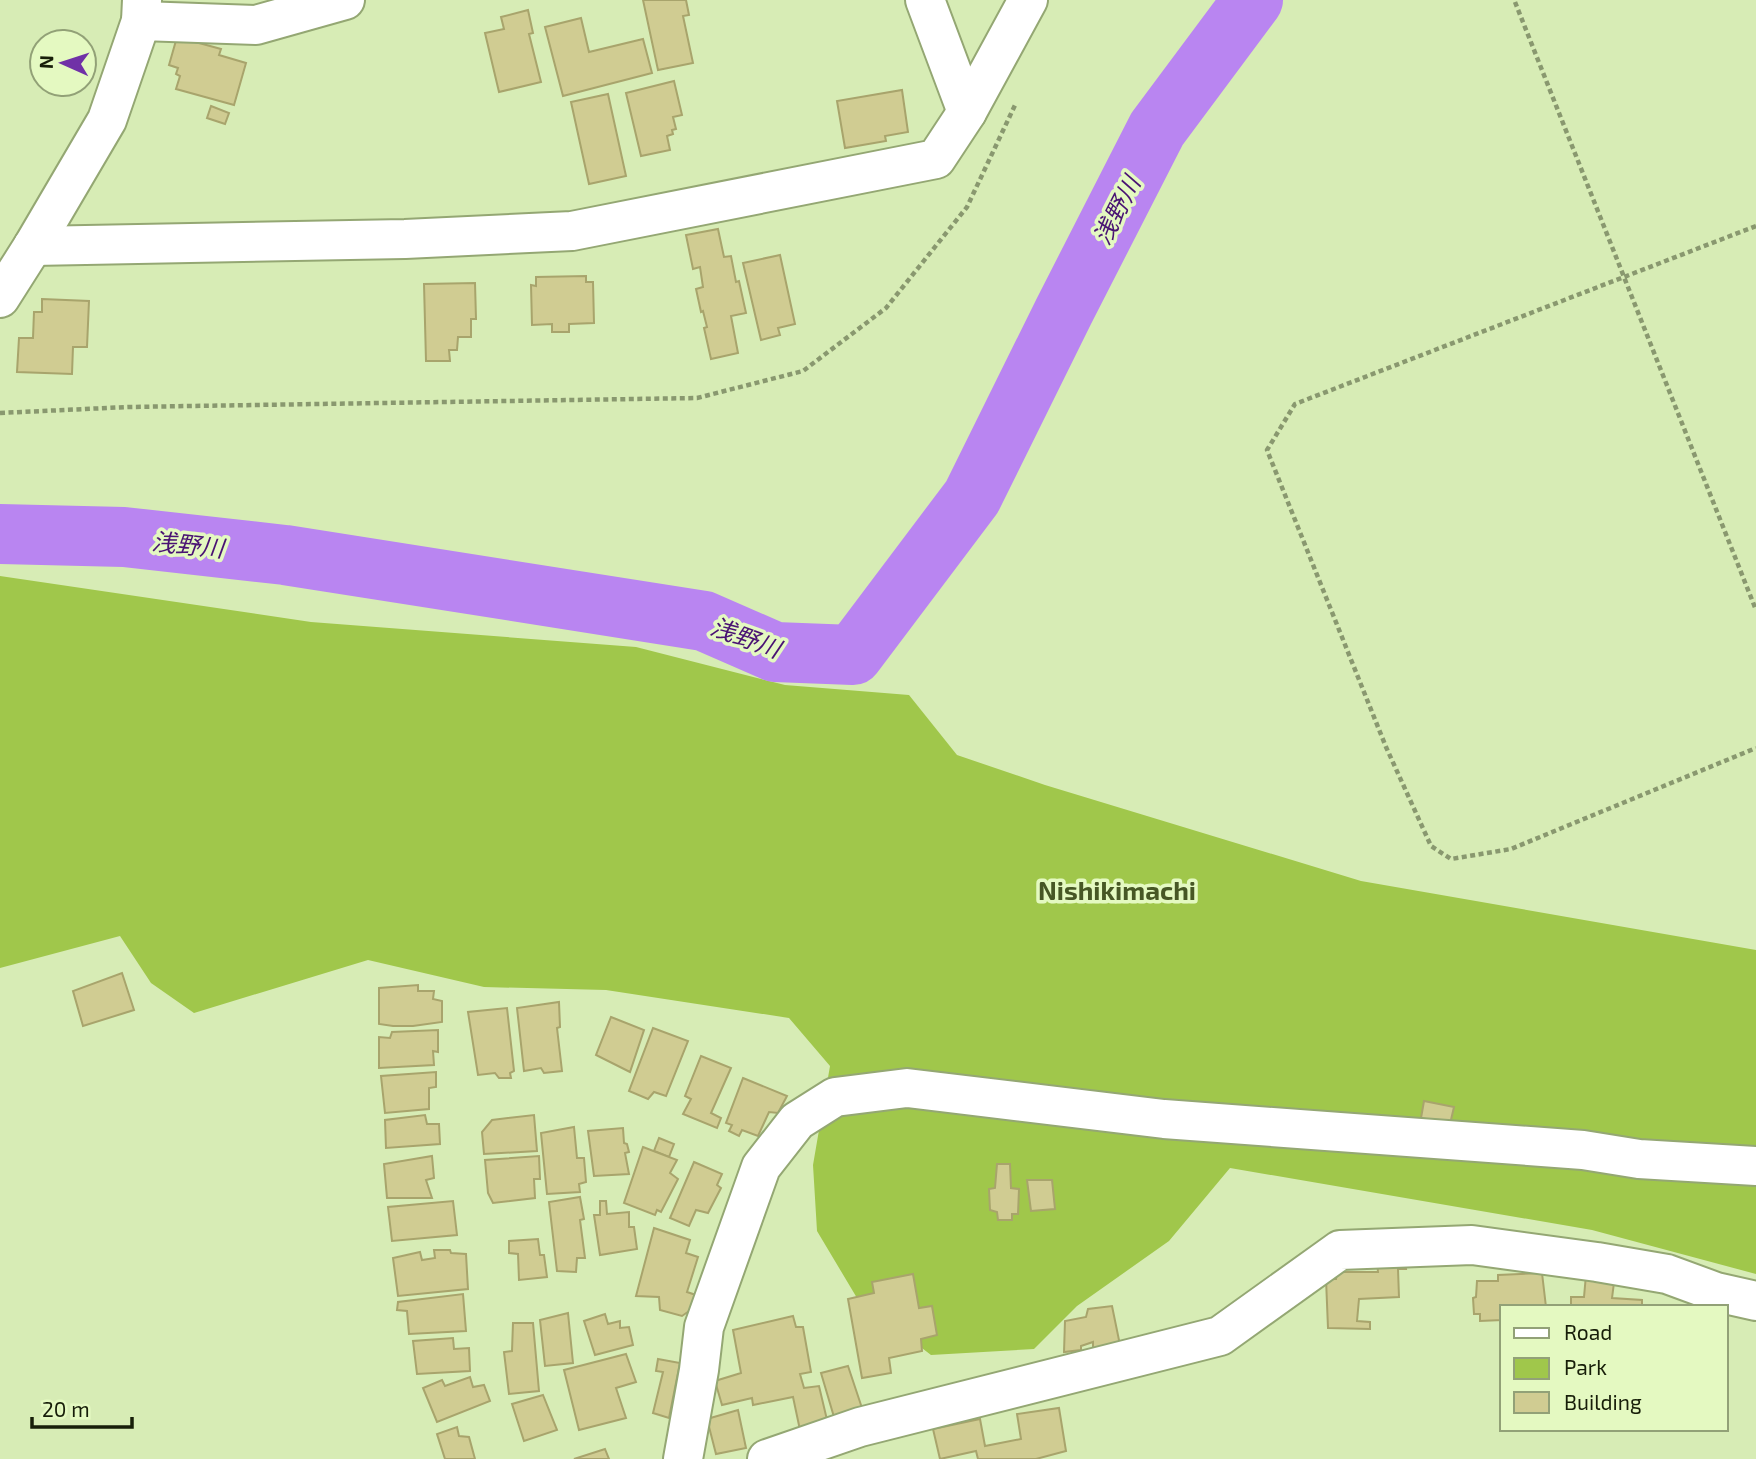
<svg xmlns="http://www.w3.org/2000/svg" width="1756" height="1459" font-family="'Exo 2','Noto Sans JP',sans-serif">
<rect width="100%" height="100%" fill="#d7ecb5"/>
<polygon fill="#a0c74b" points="0,576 311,622 636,647 785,685 909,695 957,755 1045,785 1361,881 1756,950 1756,1274 1592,1230 1230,1168 1169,1241 1077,1306 1034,1349 931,1355 857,1298 817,1231 813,1165 830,1066 789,1018 606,990 484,987 368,960 194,1013 151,983 120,936 0,968"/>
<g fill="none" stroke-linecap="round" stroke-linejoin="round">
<polyline stroke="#b985f1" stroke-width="60" points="0,534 124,537 285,555 704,621 775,652 853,655 972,497 1064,311 1157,129 1253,0"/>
</g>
<g fill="#d0cc92" stroke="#a8a46c" stroke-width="2">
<polygon points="643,0 686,0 689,15 683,16 693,63 658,70"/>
<polygon points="528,10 533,33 529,34 541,82 499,92 485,33 504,29 501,17"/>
<polygon points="581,18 589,52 643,39 652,73 563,96 545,27"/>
<polygon points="177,37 221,49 219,55 246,63 234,105 176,89 180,76 176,74 178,68 169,65"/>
<polygon points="674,81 682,115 673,117 676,129 672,130 673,134 667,136 670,150 641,156 626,93"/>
<polygon points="902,90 908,132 885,136 886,141 845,148 837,101"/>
<polygon points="608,94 626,176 589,184 571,102"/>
<polygon points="211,106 229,113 225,124 207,118"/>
<polygon points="718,229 724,257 731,256 736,282 739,281 746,313 731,316 738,353 711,359 704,328 707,327 703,311 701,312 696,289 703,287 700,267 693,269 686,235"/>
<polygon points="780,255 795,324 778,328 780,335 761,340 743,263"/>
<polygon points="586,276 586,282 593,282 594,323 569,324 569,332 552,332 552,324 532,325 531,285 536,286 536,277"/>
<polygon points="475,283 476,319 471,319 471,337 458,337 457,350 449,350 450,361 426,361 424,284"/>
<polygon points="42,299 89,301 87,347 73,347 72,374 17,372 19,338 33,338 34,312 42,312"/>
<polygon points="122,973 134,1010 83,1026 73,991"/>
<polygon points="418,985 418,991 434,991 433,999 442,1001 442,1022 413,1026 393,1026 379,1024 379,988"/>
<polygon points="559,1002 560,1027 557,1028 562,1071 544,1073 541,1068 524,1071 517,1008"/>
<polygon points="507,1008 514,1071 510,1073 511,1078 499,1078 495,1073 478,1075 468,1012"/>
<polygon points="611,1017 644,1030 630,1072 596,1055"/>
<polygon points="653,1028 688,1041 666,1096 654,1092 648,1099 629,1091"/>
<polygon points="438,1030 438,1052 433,1051 434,1065 379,1068 379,1037 390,1038 392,1032"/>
<polygon points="701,1056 731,1068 711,1113 721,1118 717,1128 683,1114 691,1099 685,1096"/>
<polygon points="436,1072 436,1087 429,1088 429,1109 385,1113 381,1076"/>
<polygon points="743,1078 787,1096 778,1113 769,1112 758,1136 742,1130 739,1136 729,1131 732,1125 726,1123"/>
<polygon points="1424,1101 1454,1107 1450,1124 1421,1118"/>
<polygon points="425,1115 427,1124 439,1124 440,1144 386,1148 385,1120"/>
<polygon points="534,1115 537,1151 484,1154 482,1132 492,1120"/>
<polygon points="574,1127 577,1158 584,1158 586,1182 579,1184 580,1192 547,1194 541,1133"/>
<polygon points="623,1128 624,1143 627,1144 629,1152 625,1153 629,1174 594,1176 588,1131"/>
<polygon points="659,1138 674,1144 669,1157 654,1151"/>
<polygon points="643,1147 677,1160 670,1173 678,1179 661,1212 657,1210 655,1215 624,1203"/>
<polygon points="432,1156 434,1178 426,1180 432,1198 387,1198 384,1164"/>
<polygon points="539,1156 540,1179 534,1179 535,1198 493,1203 488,1193 485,1160"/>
<polygon points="694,1162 722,1174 717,1185 721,1188 708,1213 696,1210 689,1226 670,1218"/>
<polygon points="997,1164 1010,1164 1011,1188 1019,1189 1018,1214 1012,1214 1012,1220 998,1220 997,1212 990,1210 989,1189 995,1188"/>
<polygon points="1027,1180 1052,1180 1055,1209 1031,1211"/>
<polygon points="580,1197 584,1219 580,1220 585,1258 577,1258 576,1272 557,1271 549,1202"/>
<polygon points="453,1201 457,1235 392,1241 388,1207"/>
<polygon points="600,1201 606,1201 607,1214 629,1212 629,1227 634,1227 637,1249 600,1255 594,1215 600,1215"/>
<polygon points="654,1228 690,1240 686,1253 698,1257 687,1292 696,1295 692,1309 682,1316 660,1310 659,1297 636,1296"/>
<polygon points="538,1239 540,1255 544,1255 547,1277 519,1280 518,1254 509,1253 509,1241"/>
<polygon points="434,1250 450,1250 451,1253 466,1254 468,1289 398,1296 393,1258 420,1252 422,1260 435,1258"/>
<polygon points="1404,1257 1406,1269 1398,1269 1399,1297 1359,1299 1357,1321 1370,1322 1370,1329 1328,1328 1326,1279 1336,1279 1337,1272 1378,1272 1377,1261"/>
<polygon points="1542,1273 1546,1307 1502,1307 1502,1320 1480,1321 1480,1314 1474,1314 1473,1298 1476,1297 1477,1281 1498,1281 1498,1275"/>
<polygon points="913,1274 919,1308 932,1306 937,1335 921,1339 922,1351 889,1358 891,1373 862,1378 848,1299 874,1293 872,1282"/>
<polygon points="1586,1275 1615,1275 1612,1298 1642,1300 1642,1307 1571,1307 1571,1297 1584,1297"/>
<polygon points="463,1294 466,1331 409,1334 407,1311 397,1310 398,1302"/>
<polygon points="1112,1306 1120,1345 1093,1352 1093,1342 1081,1346 1081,1350 1064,1352 1065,1321 1086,1317 1088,1309"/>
<polygon points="568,1313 573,1363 545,1366 540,1320"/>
<polygon points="605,1314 608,1324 620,1321 620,1328 629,1327 633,1345 595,1355 584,1321"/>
<polygon points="793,1316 796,1327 803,1327 811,1372 800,1374 804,1388 819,1386 828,1424 800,1430 793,1397 753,1405 752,1398 722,1405 715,1381 741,1373 733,1330"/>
<polygon points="513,1323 533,1323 539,1391 509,1394 504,1352 512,1351"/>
<polygon points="453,1338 454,1349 469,1348 470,1371 417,1374 413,1341"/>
<polygon points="626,1354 636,1382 616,1388 626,1418 579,1430 564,1370"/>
<polygon points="658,1359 680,1363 669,1418 653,1413 663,1372 656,1371"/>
<polygon points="848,1366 862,1408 834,1417 821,1373"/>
<polygon points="470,1377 473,1387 484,1385 490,1401 437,1422 423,1388 442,1380 445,1386"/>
<polygon points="543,1395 557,1430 524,1441 512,1404"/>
<polygon points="1059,1408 1066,1451 1036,1459 978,1459 976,1451 940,1459 933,1429 980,1419 985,1446 1021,1439 1017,1414"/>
<polygon points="738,1410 746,1448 716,1454 707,1419"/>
<polygon points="457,1427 459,1436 469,1437 475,1459 445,1459 437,1434"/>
<polygon points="605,1449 609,1459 574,1459"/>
</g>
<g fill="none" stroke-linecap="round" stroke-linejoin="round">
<defs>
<g id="minor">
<polyline points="925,0 967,112"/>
<polyline points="141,21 256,25 345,0"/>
<polyline points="33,246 405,239 572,231 936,159 967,112 1028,0"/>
<polyline points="0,298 33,246 107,120 141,21 142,0"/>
<polyline points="683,1459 699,1370 704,1327 761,1167 797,1121 835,1097 907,1088 1164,1119 1583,1150 1639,1159 1756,1166"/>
<polyline points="767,1459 860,1427 1220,1336 1340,1250 1472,1245 1597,1262 1667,1274 1716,1292 1756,1301"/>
</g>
</defs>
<use href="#minor" stroke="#94a773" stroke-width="42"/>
<g stroke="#89986f" stroke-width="4.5" stroke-dasharray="5 3.5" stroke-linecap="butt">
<polyline points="1515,2 1756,610"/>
<polyline points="1756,226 1295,404 1267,450 1386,747 1431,846 1451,859 1511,849 1756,748"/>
<polyline points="0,413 128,407 697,398 803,371 886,308 967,207 1016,103"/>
</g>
<use href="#minor" stroke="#fff" stroke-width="38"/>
</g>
<g text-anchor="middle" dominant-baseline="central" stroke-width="7" stroke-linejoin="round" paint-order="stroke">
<g font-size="24" font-style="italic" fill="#491273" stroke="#e4f9c1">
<text transform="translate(1116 210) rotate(-63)">浅野川</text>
<text transform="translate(188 544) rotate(6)">浅野川</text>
<text transform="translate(746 637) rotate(20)">浅野川</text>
</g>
<g font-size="26" font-weight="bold" fill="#475725" stroke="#e4f9c1">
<text x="1117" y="889">Nishikimachi</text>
</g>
</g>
<rect x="1500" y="1305" width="228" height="126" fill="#e4f9c1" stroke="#92a177" stroke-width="2"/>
<rect x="1514" y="1328" width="35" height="10" fill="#ffffff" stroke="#92a177" stroke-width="2"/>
<text x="1564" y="1340" font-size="21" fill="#171e09">Road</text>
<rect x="1514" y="1358" width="35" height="21" fill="#a0c74b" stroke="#92a177" stroke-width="2"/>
<text x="1564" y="1375" font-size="21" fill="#171e09">Park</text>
<rect x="1514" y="1392" width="35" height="21" fill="#d0cc92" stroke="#92a177" stroke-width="2"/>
<text x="1564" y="1410" font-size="21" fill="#171e09">Building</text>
<g transform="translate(63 63) rotate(273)"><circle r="33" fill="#e4f9c1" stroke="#92a177" stroke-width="2"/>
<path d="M0-5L12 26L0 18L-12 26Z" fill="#7031a7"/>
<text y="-10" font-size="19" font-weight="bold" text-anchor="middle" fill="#171e09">N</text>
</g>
<path d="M32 1417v10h100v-10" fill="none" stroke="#171e09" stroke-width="3.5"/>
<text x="42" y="1417" font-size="21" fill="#171e09" stroke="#e4f9c1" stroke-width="5" paint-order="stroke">20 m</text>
</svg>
